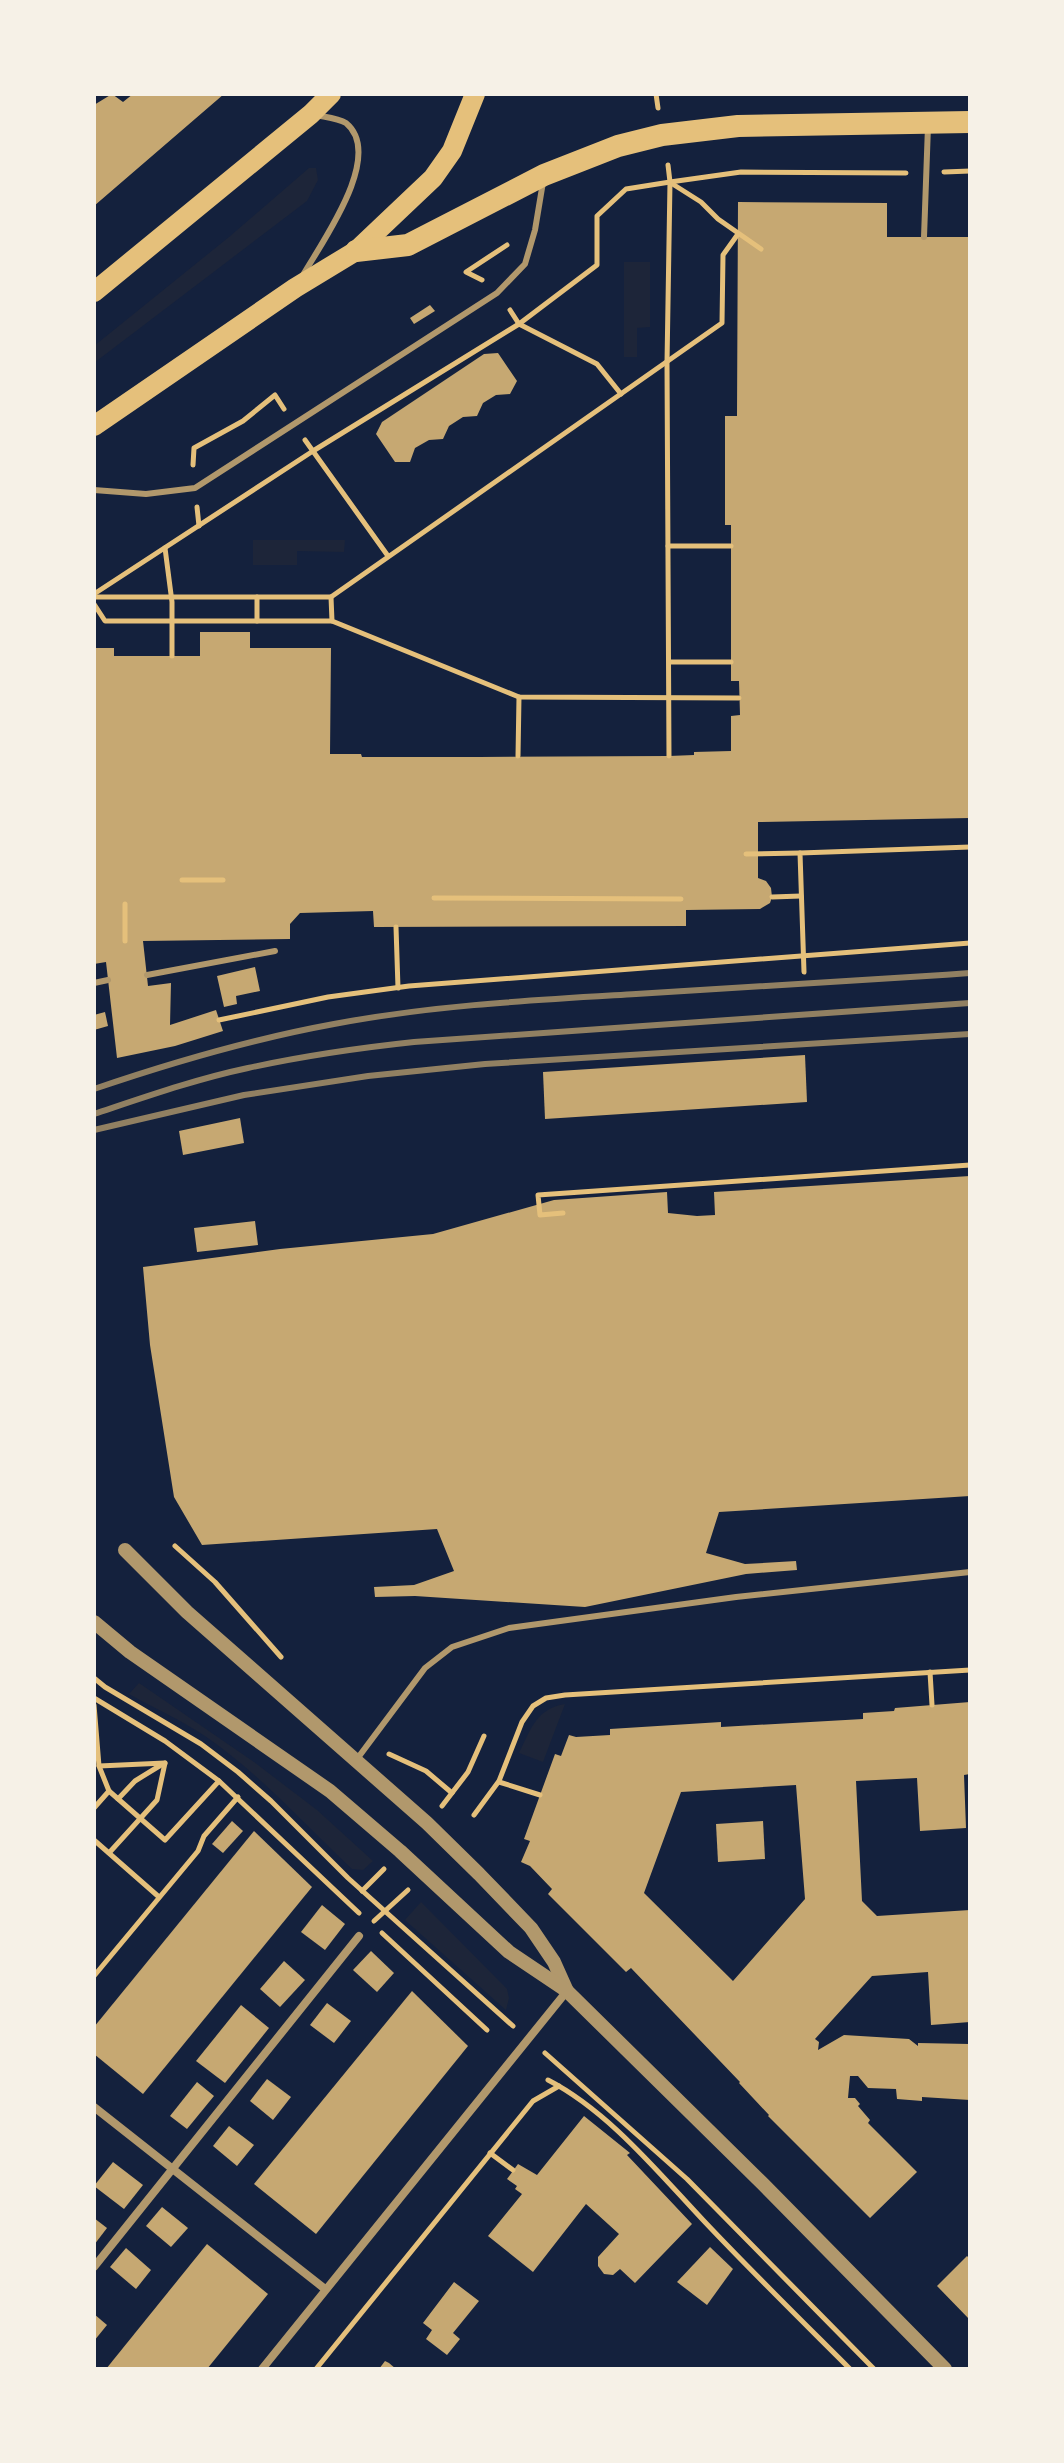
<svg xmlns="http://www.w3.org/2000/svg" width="1064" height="2463" font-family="Roboto,sans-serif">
<rect width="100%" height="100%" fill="#14213d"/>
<g fill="#1d2539">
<polygon points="309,168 316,168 318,180 307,201 94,363 94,346 229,237"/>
<polygon points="624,262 650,262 650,327 637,328 637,357 624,357"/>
<polygon points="253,540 345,540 344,552 297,551 297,565 253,565"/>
<path d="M139,1683L254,1762L317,1810L373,1861L363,1870L352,1869C304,1824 259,1773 205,1736C181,1720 154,1708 129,1694Z"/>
<path d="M565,1704L543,1762L519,1753C531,1729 536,1709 565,1704Z"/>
<polygon points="421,1902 507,1989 509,1998 506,2010 405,1920"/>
</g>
<g fill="#c6a872" fill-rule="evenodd">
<polygon points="112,94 123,102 133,94 224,94 94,206 94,105"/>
<polygon points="738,202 887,203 887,237 970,237 970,818 758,822 758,878 766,881 771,888 772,897 770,903 760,909 686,910 686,926 374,927 373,911 300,913 290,924 290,939 143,941 148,986 171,983 170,1025 216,1010 223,1031 175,1046 117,1058 106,962 94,964 94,648 114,648 114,656 200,656 200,632 250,632 250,648 331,648 330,754 361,754 362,757 480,757 669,756 694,755 694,752 731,751 731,716 740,715 739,681 731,681 731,525 725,525 725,416 737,416"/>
<polygon points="430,305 435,311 414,324 410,318"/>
<polygon points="498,353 517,381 510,394 496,395 483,403 477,416 463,417 449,426 443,439 429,440 415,448 410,462 395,462 376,434 382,422 484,354"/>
<polygon points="255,967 260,991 236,996 237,1004 224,1007 217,976"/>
<polygon points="105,1012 108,1026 94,1030 94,1015"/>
<polygon points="805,1055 807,1102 545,1119 543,1072"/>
<polygon points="240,1118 244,1143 183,1155 179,1131"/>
<polygon points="970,1176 970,1496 719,1512 706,1553 745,1564 796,1561 797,1570 746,1574 585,1607 415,1596 375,1597 374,1587 414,1585 454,1571 437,1529 202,1545 174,1497 150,1345 143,1267 280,1249 433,1234 554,1200 667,1192 668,1213 697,1216 715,1215 714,1192"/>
<polygon points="255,1221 258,1245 197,1252 194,1228"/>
<path d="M970,1702V1774L964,1775L966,1828L920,1831L917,1778L856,1781L862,1901L877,1916L970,1910V2022L931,2025L928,1972L872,1976L815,2039L819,2042L818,2050L844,2035L909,2039L918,2046V2043L970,2044V2100L922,2097V2101L897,2099L896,2089L868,2088L858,2076H850L848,2098H855L860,2104L858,2106L870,2120L868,2123L917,2172L870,2218L768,2116L769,2115L739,2083L740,2082L631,1968L626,1972L548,1894L552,1889L530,1866L521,1862L530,1841L524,1839L555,1754L561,1756L569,1735L576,1737L610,1735V1729L721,1722V1727L863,1719V1713L894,1711L895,1708ZM796,1785L805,1899L733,1981L644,1893L681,1792Z"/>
<polygon points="232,1821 243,1831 223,1853 212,1844"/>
<polygon points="763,1821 765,1859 718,1862 716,1824"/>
<polygon points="254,1831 312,1887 143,2094 94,2054 94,2027"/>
<polygon points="322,1905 345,1924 325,1950 301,1932"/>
<polygon points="371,1951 394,1973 377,1992 353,1970"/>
<polygon points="284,1961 305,1980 280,2007 260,1989"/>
<polygon points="412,1991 468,2046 316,2234 254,2184"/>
<polygon points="327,2003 351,2021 334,2043 310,2025"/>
<polygon points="241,2005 269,2028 225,2083 196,2061"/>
<polygon points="267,2079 291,2097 273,2120 250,2101"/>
<polygon points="197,2082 214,2096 187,2129 170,2116"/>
<polygon points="584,2116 630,2153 627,2155 692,2224 635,2283 620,2269 613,2275 604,2274 598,2266 598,2257 619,2234 586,2204 533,2272 488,2236 522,2194 515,2189 517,2186 507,2179 518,2164 537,2175"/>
<polygon points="229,2126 254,2145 237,2166 213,2146"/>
<polygon points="113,2162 143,2185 124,2209 94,2186"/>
<polygon points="162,2207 188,2228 171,2247 146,2226"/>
<polygon points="94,2218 107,2228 94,2245"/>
<polygon points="207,2244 268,2294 207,2369 106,2369"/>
<polygon points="710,2247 733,2269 707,2305 677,2282"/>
<polygon points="126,2248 151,2270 136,2289 110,2267"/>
<polygon points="967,2256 970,2259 970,2320 937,2286"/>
<polygon points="454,2282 479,2301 453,2333 460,2339 447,2355 426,2339 432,2330 423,2323"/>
<polygon points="94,2314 107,2325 94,2341"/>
<polygon points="385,2361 389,2363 396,2369 379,2369"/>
</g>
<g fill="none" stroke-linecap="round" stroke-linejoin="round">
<g stroke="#e5c07b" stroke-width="5">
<polyline points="656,94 658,108"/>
<polyline points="668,165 670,182 667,363 669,756"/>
<polyline points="944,172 970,171"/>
<polyline points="671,183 701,202 718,219 761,249"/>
<polyline points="482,280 466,272 507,245"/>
<polyline points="510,310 519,324 597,364 621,394"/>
<polyline points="305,440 388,556"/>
<polyline points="193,465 194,448 243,421 275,395 284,409"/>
<polyline points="197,507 199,526"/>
<polyline points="668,546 731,546"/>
<polyline points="165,548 172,602 172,656"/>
<polyline points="94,594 313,451 519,324 597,265 597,216 626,189 670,182 741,172 906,173"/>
<polyline points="94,597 331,597 332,621 519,697 739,698"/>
<polyline points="257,597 257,621"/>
<polyline points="331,597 722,323 723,255 738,234"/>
<polyline points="94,604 105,621 332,621"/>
<polyline points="670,662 731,662"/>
<polyline points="518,756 519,697"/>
<polyline points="746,854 800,853"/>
<polyline points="182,880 223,880"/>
<polyline points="772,897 801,896"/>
<polyline points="434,898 681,899"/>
<polyline points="125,904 125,941"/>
<polyline points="396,927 398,988"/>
<polyline points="804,972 800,853 970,847"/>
<polyline points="219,1020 328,997 409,986 970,943"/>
<polyline points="563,1213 540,1215 538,1195 970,1165"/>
<polyline points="175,1546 215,1582 281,1657"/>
<polyline points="930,1672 932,1705"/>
<polyline points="94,1678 105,1687 201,1744 238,1772 271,1801 348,1878 513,2026"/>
<polyline points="94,1698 165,1741 219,1781 359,1913"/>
<polyline points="94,1705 99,1766 109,1791 94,1808"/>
<polyline points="389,1754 426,1771 452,1793"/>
<polyline points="99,1766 165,1763"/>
<polyline points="499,1782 540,1795"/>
<polyline points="109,1791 165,1840 219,1781"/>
<polyline points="118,1799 135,1781 161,1765"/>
<polyline points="442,1806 468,1772 484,1736"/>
<polyline points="474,1815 499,1781 522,1722 533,1706 546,1698 565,1695 970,1670"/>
<polyline points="94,1840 159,1897"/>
<polyline points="109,1853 157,1800 165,1763"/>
<polyline points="362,1891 384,1869"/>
<polyline points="374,1921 408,1890"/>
<polyline points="382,1933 487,2030"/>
<polyline points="94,1976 198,1851 204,1836 238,1797"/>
<polyline points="545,2053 687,2179 874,2369"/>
<path d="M548,2080C608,2111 657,2171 703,2220C751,2271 801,2320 850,2369"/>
<polyline points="490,2153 513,2170"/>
<polyline points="316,2369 533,2101 559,2086"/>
</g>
<g stroke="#b1986c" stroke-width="6">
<polyline points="924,237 928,126"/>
<path d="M303,275C322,242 385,155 346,123C338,118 325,117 316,115"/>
<polyline points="94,490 146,494 195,488 497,293 525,264 535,230 543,182"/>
<polyline points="147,975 275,951"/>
<polyline points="94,983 108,980"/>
<polyline points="357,1759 425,1668 452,1647 509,1628 736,1597 970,1572"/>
</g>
<g stroke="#b1986c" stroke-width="8">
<polyline points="94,2107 325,2289"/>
<polyline points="94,2267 359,1936"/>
<polyline points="262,2369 567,1991"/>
</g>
<g stroke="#b1986c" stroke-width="14">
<polyline points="125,1550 187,1612 427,1823 479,1874 531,1928 554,1962 567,1991"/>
<polyline points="94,1622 130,1652 330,1791 400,1851 509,1952 567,1991 763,2184 945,2369"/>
</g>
<g stroke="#e5c07b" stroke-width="20">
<polyline points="94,292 311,114 331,94"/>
<polyline points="94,426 295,288 356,251 433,178 452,151 475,94"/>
</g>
<polyline stroke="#e5c07b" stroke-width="22" points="356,251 408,245 544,175 618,146 662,135 738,126 970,122"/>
<g stroke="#918062" stroke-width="6">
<path d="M94,1089C173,1062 252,1039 334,1024C434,1005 536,1000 636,994C748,988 859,981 970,973"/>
<path d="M94,1114C145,1097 196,1079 248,1068C303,1056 358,1048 414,1042L970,1003"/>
<polyline points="94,1130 244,1095 368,1076 485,1064 970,1034"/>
</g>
</g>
<rect width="1064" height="2463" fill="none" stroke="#f6f1e7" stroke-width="192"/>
</svg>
